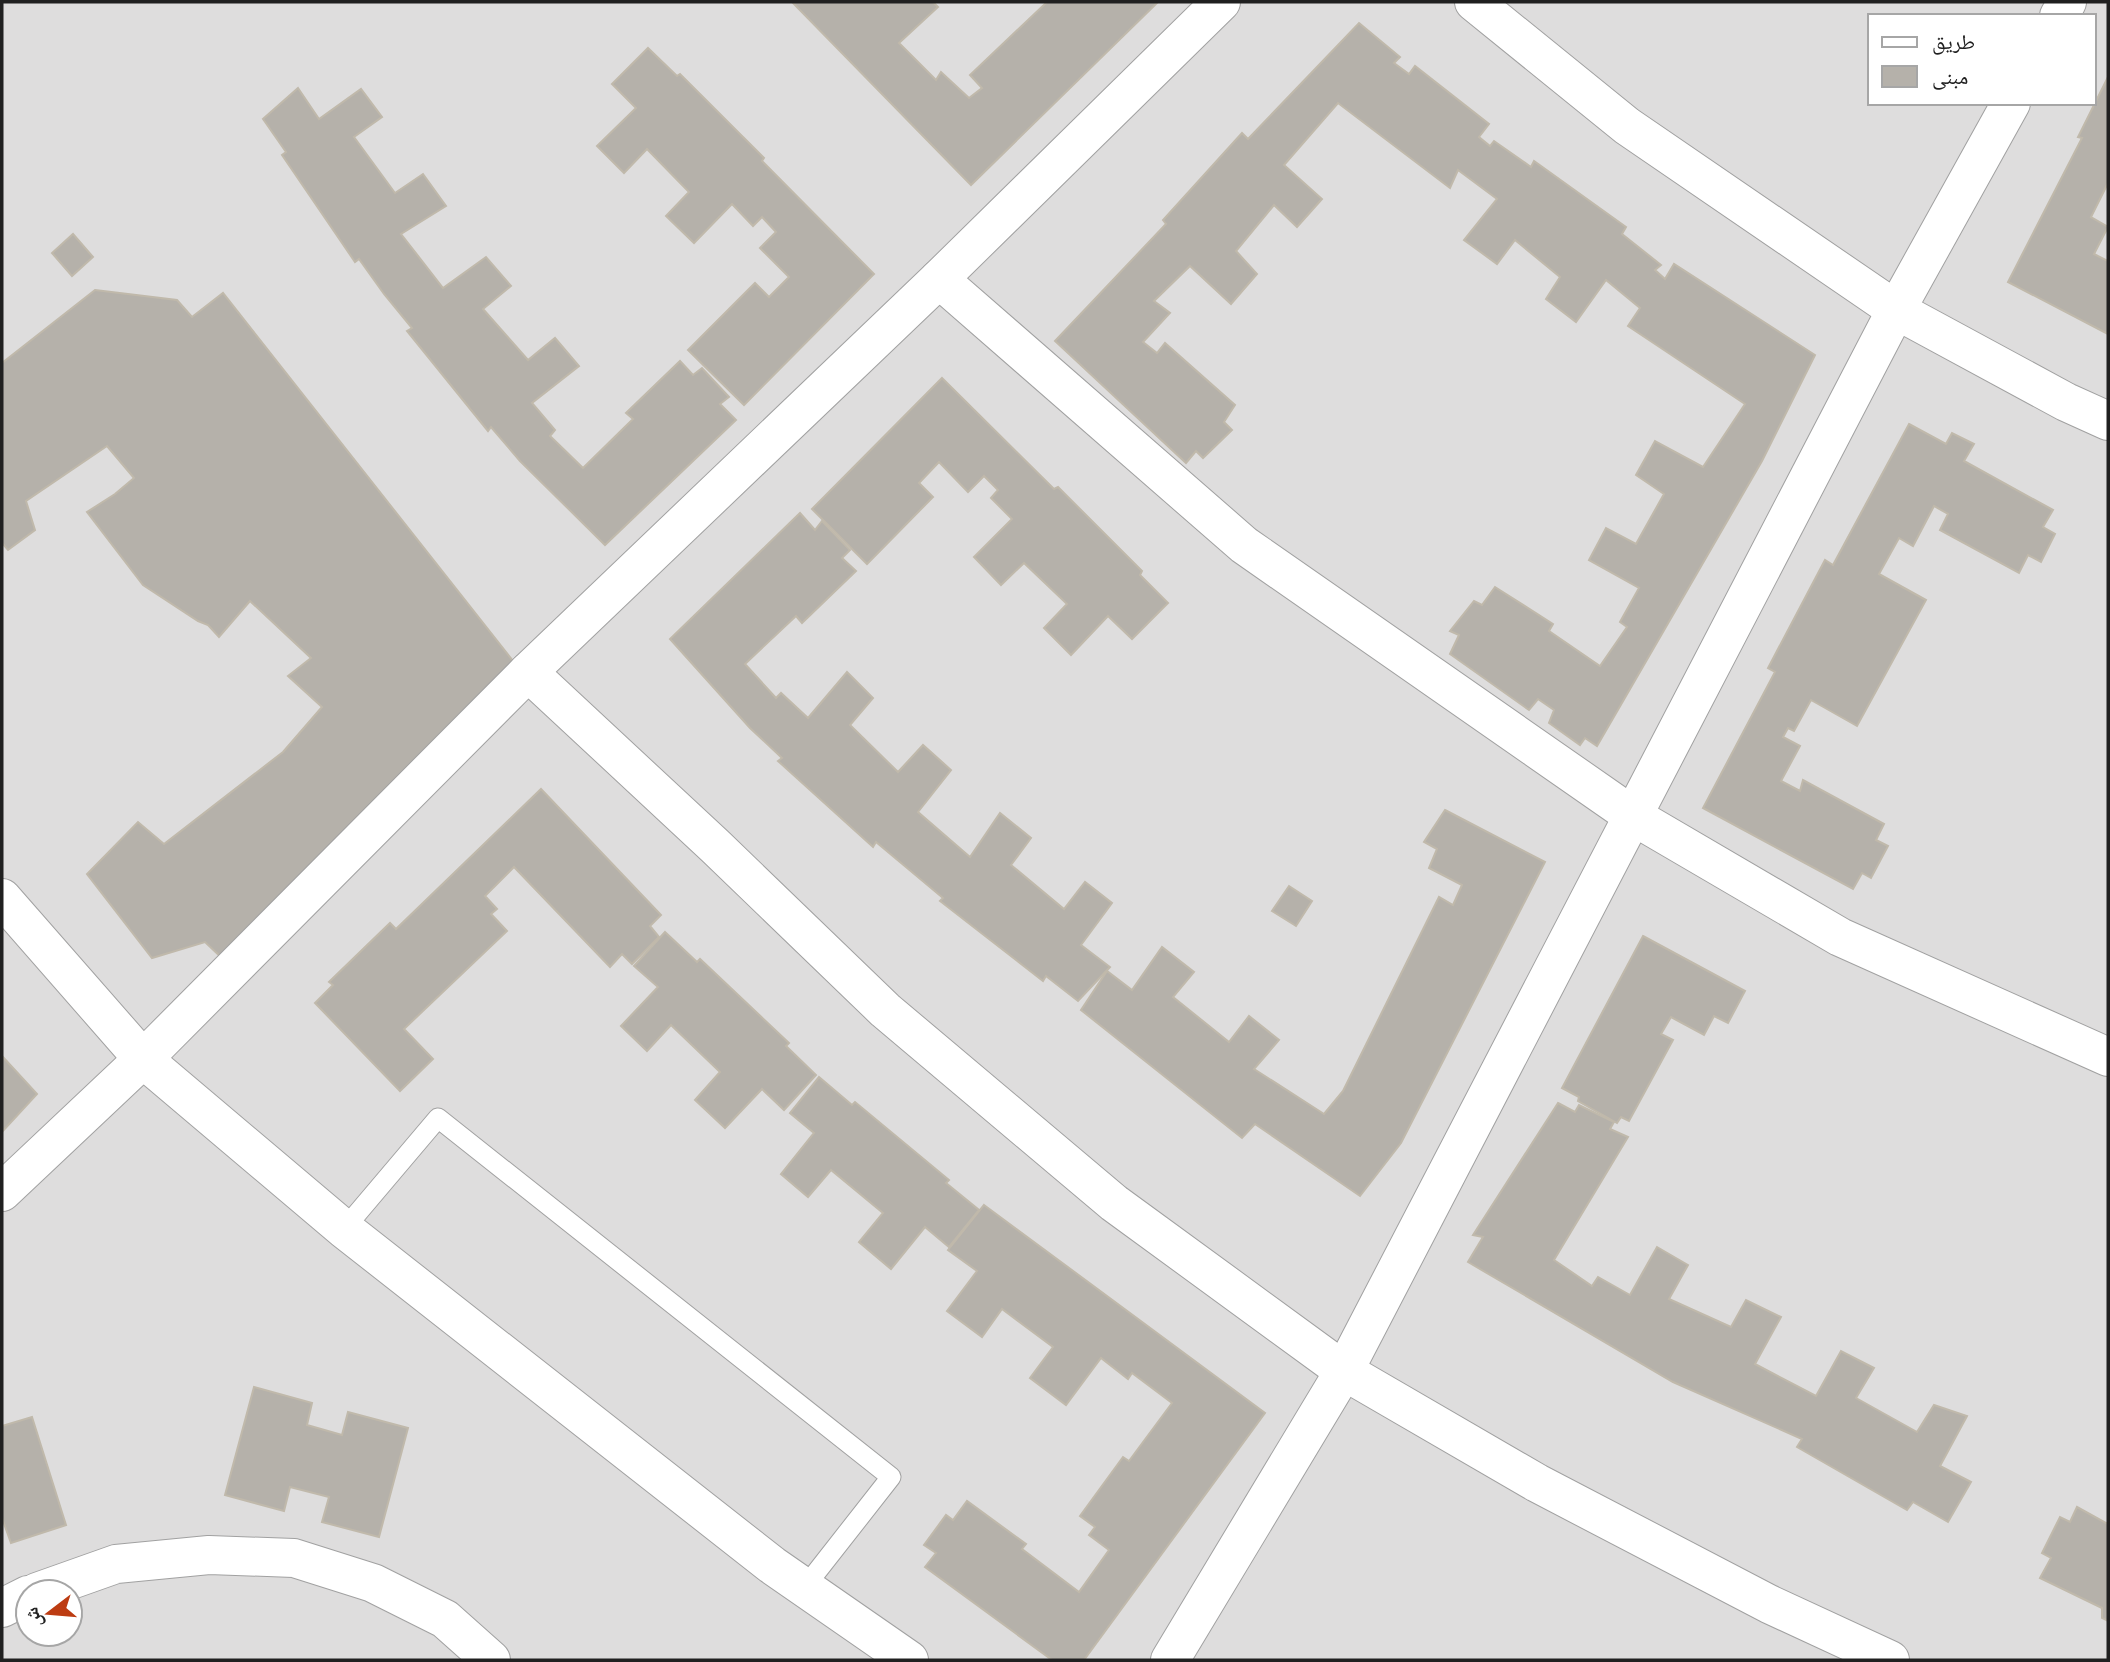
<svg xmlns="http://www.w3.org/2000/svg" width="2110" height="1662" font-family="'Fira Sans','Noto Naskh Arabic',sans-serif">
<rect width="100%" height="100%" fill="#efefe7"/>
<path fill="#dedddd" fill-rule="evenodd" d="M2,2H2108V1660H2ZM1870,16H2094V103H1870ZM28,1592H70V1634H28Z"/>
<g fill="#b5b1aa" stroke="#c0b9ab" stroke-width="2">
<polygon points="792,2 933,2 938,7 899,43 936,80 941,72 969,98 982,88 970,75 1047,2 1158,2 971,185"/>
<polygon points="1359,23 1400,57 1394,63 1409,74 1415,66 1489,124 1479,137 1490,146 1494,141 1531,167 1534,161 1626,227 1622,234 1661,265 1655,270 1665,279 1674,264 1815,355 1762,461 1597,746 1585,738 1580,745 1549,723 1554,710 1538,699 1529,710 1450,654 1459,635 1450,631 1474,601 1482,605 1495,587 1553,624 1549,631 1600,666 1627,627 1620,622 1639,588 1589,560 1606,528 1636,544 1664,494 1636,475 1655,441 1703,467 1745,404 1628,326 1640,308 1606,280 1576,322 1546,299 1560,277 1515,240 1497,264 1464,240 1497,199 1458,170 1450,188 1338,103 1284,165 1322,199 1297,227 1274,205 1236,251 1257,274 1231,304 1190,266 1154,301 1170,313 1143,342 1157,353 1165,343 1235,405 1224,422 1232,430 1203,458 1196,451 1186,463 1055,341 1166,224 1163,220 1242,133 1248,139"/>
<polygon points="648,48 677,76 680,74 764,158 762,161 874,274 744,405 688,350 755,283 769,297 789,277 760,248 776,232 762,217 753,226 732,204 694,243 666,216 689,192 647,149 624,173 597,146 636,108 612,84"/>
<polygon points="2108,77 2108,183 2091,217 2108,227 2094,254 2108,261 2108,334 2008,282 2082,138 2078,137"/>
<polygon points="298,88 319,119 361,89 382,117 354,137 395,193 423,174 446,206 401,234 443,288 486,257 511,286 483,309 528,360 555,338 579,366 532,403 555,430 550,436 583,468 633,419 626,413 680,361 693,375 702,368 729,397 720,404 736,420 605,545 520,461 491,427 488,431 407,331 412,328 384,294 359,259 355,262 282,155 286,152 263,119"/>
<polygon points="73,234 93,257 72,276 52,253"/>
<polygon points="95,290 177,300 192,317 223,293 513,661 223,959 205,942 152,958 87,874 138,822 164,844 283,752 322,707 288,676 311,658 250,601 219,637 208,625 198,621 143,585 87,512 115,494 134,478 107,446 26,501 35,530 8,550 2,543 2,363"/>
<polygon points="942,378 1054,489 1058,487 1142,571 1140,575 1168,603 1132,639 1108,616 1071,655 1044,628 1067,604 1024,563 1001,585 974,557 1012,519 991,498 998,490 984,476 968,492 939,462 919,483 933,497 867,564 812,509"/>
<polygon points="1909,424 1946,444 1952,433 1974,444 1964,461 2053,510 2043,527 2055,534 2041,562 2028,555 2019,573 1940,530 1948,514 1934,506 1913,546 1899,538 1879,574 1926,600 1857,726 1811,700 1794,731 1788,728 1783,737 1800,746 1781,781 1800,791 1803,780 1884,824 1876,840 1888,846 1871,878 1862,873 1853,889 1703,808 1775,672 1768,668 1825,560 1833,565"/>
<polygon points="800,513 815,530 822,521 850,550 842,558 856,571 802,623 796,616 745,664 776,698 781,693 808,718 847,672 873,698 850,725 898,772 923,745 951,770 918,812 970,857 1000,813 1031,838 1011,865 1064,909 1085,882 1112,903 1081,945 1110,967 1078,1001 1046,976 1043,981 940,901 943,898 876,842 873,847 778,761 782,758 750,728 670,639"/>
<polygon points="541,789 661,915 650,926 659,937 632,964 622,954 610,967 514,867 485,896 497,909 491,914 507,931 404,1029 433,1059 400,1091 315,1003 333,985 329,982 390,923 396,929"/>
<polygon points="1445,810 1545,862 1401,1143 1360,1196 1255,1124 1242,1138 1081,1010 1107,971 1132,990 1162,947 1194,972 1173,997 1229,1042 1249,1016 1279,1040 1254,1069 1324,1114 1343,1091 1439,897 1453,905 1462,885 1429,868 1437,849 1424,842"/>
<polygon points="1289,886 1312,901 1296,926 1272,911"/>
<polygon points="665,932 697,962 700,959 789,1043 786,1046 816,1075 784,1110 762,1089 725,1128 695,1100 720,1072 671,1025 647,1051 621,1026 658,987 634,966"/>
<polygon points="1643,936 1745,991 1728,1023 1714,1016 1704,1035 1671,1017 1661,1034 1673,1040 1629,1121 1621,1117 1617,1123 1578,1101 1579,1097 1562,1088"/>
<polygon points="2,1056 37,1094 2,1132"/>
<polygon points="819,1077 852,1105 855,1102 949,1180 946,1183 979,1210 949,1247 925,1227 891,1269 859,1242 883,1213 831,1170 808,1197 781,1174 814,1133 790,1113"/>
<polygon points="1558,1103 1575,1112 1579,1105 1614,1122 1610,1129 1628,1137 1554,1260 1592,1286 1598,1277 1630,1295 1657,1247 1688,1265 1669,1299 1731,1327 1746,1300 1781,1317 1755,1364 1816,1396 1841,1351 1874,1368 1856,1398 1917,1432 1934,1405 1967,1416 1940,1466 1971,1482 1948,1522 1913,1502 1907,1510 1797,1447 1802,1439 1673,1382 1468,1262 1483,1237 1473,1235"/>
<polygon points="984,1205 1265,1413 1084,1660 1052,1660 925,1567 936,1553 924,1545 946,1515 953,1520 967,1501 1026,1544 1022,1549 1079,1592 1109,1550 1089,1535 1095,1527 1080,1516 1123,1457 1129,1461 1172,1403 1132,1373 1128,1379 1101,1358 1066,1405 1030,1378 1053,1347 1002,1309 982,1337 947,1311 977,1271 948,1250"/>
<polygon points="254,1387 312,1403 307,1425 342,1435 348,1412 408,1428 379,1537 322,1522 329,1497 290,1487 284,1511 225,1495"/>
<polygon points="32,1417 66,1525 11,1543 2,1518 2,1426"/>
<polygon points="2077,1507 2108,1524 2108,1621 2102,1618 2102,1608 2040,1578 2051,1558 2042,1553 2060,1517 2070,1522"/>
</g>
<g fill="none" stroke-linecap="round" stroke-linejoin="round">
<defs>
<polyline id="lane" points="344,1229 438,1118 891,1477 804,1588"/>
<g id="street">
<polyline points="1474,2 1627,126 1896,310 2066,402 2108,421"/>
<polyline points="2059,16 2067,2"/>
<polyline points="939,279 1244,545 1633,816 1840,937 2108,1057"/>
<polyline points="528,672 715,846 885,1010 1114,1203 1344,1371 1537,1483 1769,1604 1890,1660"/>
<polyline points="2,898 143,1059 344,1229 772,1565 909,1660"/>
<polyline points="2,1192 143,1059 528,672 939,279 1221,2"/>
<polyline points="37,1592 116,1564 209,1555 294,1558 373,1583 445,1619 491,1660"/>
<polyline points="2,1608 28,1595"/>
<polyline points="1170,1660 1344,1371 1896,310 2011,103"/>
</g>
</defs>
<use href="#lane" stroke="#a1a1a1" stroke-width="21"/>
<use href="#street" stroke="#a1a1a1" stroke-width="40"/>
<use href="#lane" stroke="#fff" stroke-width="19"/>
<use href="#street" stroke="#fff" stroke-width="38"/>
</g>
<rect width="2110" height="1662" fill="none" stroke="#202020" stroke-width="7"/>
<rect x="1868" y="14" width="228" height="91" fill="#ffffff" stroke="#a6a6a6" stroke-width="2"/>
<rect x="1882" y="37" width="35" height="10" fill="#ffffff" stroke="#a6a6a6" stroke-width="2"/>
<text x="1932" y="49" font-size="21" fill="#202020">طريق</text>
<rect x="1882" y="66" width="35" height="21" fill="#b5b1aa" stroke="#a6a6a6" stroke-width="2"/>
<text x="1932" y="84" font-size="21" fill="#202020">مبنى</text>
<g transform="translate(49 1613) rotate(254)"><circle r="33" fill="#ffffff" stroke="#a6a6a6" stroke-width="2"/>
<path d="M0-5L12 26L0 18L-12 26Z" fill="#bd3c12"/>
<text y="-10" font-size="19" font-weight="bold" text-anchor="middle" fill="#202020">ش</text>
</g>
</svg>
